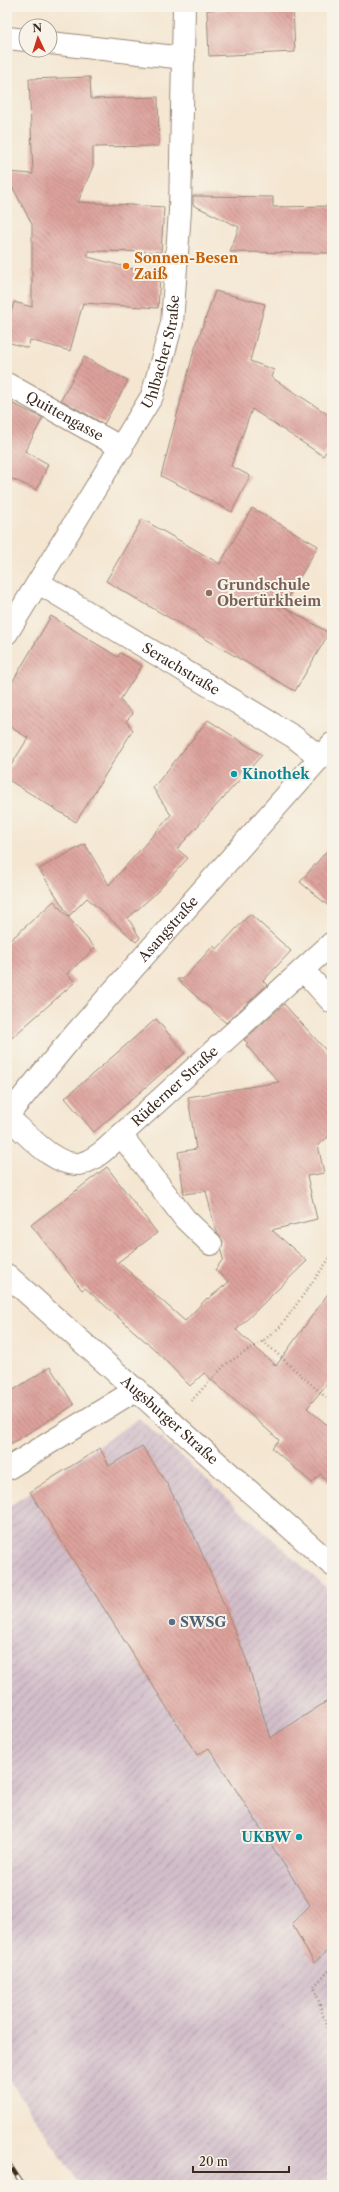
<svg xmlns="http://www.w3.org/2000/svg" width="339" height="2192" viewBox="0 0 339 2192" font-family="'Libre Caslon Text',serif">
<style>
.industrial{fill:url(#industrial-furrows)}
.building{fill:url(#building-back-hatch)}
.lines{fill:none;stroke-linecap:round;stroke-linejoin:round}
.minor-casing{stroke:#988878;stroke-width:24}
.path{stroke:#988878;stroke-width:2.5;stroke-dasharray:1 3;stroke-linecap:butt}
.minor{stroke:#fff;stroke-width:22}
.rail-casing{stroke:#3b2a1e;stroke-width:4.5}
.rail{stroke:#f7f3e8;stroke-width:3;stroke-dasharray:9;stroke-linecap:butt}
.food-dot{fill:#e8710a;stroke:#f7f3e8;stroke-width:1.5}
.education-dot{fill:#8d6e63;stroke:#f7f3e8;stroke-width:1.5}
.culture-dot{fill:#0f9aa8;stroke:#f7f3e8;stroke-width:1.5}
.service-dot{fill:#5c6f8a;stroke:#f7f3e8;stroke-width:1.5}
.labels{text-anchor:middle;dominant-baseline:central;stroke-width:4;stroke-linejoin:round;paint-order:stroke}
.food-label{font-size:14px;font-weight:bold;fill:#c56008;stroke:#f7f3e8;text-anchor:start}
.street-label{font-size:14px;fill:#3b2a1e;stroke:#f7f3e8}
.education-label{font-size:14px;font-weight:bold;fill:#785e54;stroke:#f7f3e8;text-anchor:start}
.culture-label{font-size:14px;font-weight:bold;fill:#0d838f;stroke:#f7f3e8;text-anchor:start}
.service-label{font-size:14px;font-weight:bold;fill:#4e5e75;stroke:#f7f3e8;text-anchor:start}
</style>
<defs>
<pattern id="industrial-furrows" width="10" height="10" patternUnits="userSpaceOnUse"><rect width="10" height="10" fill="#d1bdc9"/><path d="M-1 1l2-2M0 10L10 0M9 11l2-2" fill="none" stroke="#ab9aa3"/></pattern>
<pattern id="building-back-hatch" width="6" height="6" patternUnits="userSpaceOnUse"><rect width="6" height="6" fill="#dda29c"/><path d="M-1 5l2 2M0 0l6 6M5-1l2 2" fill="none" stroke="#b4847f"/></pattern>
</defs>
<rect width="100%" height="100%" fill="#f7f3e8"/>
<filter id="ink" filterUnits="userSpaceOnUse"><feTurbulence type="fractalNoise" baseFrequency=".025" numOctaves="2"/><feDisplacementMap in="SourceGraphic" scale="8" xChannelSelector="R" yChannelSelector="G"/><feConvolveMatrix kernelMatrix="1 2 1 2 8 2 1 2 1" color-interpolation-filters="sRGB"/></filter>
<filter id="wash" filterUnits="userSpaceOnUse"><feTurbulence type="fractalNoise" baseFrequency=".012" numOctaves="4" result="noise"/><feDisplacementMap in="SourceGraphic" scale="16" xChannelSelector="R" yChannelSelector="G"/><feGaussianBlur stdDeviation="0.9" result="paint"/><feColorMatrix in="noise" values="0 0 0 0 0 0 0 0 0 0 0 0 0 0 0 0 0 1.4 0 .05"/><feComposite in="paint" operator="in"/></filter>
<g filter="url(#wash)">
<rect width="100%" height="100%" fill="#f4e6d1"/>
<!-- industrial -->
<path class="industrial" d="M139 1418 332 1593V2185H80L7 2076V1508Z"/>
<g id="blocks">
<!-- building -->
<path class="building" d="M293 7 295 52 209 56 207 10Z
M90 77 91 99 158 97 159 146 93 147V166L78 202 164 207 161 252 88 251V257L160 276 158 308 83 303 70 351 30 340 28 348 7 342V327L14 302 32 307V224L7 177V172L33 174 29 79Z
M193 196 273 197V207L332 206V253L230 252 239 227 193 205Z
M215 291 265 304 250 361 274 370 271 377 332 417V443L323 456 252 409 231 466 250 476 232 512 161 476 193 354Z
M84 357 128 381 104 424 61 400Z
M7 401 43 418 25 451 48 464 37 490 10 478 7 484Z
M252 508 318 546 283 606 329 633 295 691 106 581 142 519 220 564Z
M51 616 118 657 120 653 142 666 120 700 133 714 126 721 133 730 76 822 7 779V772L28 738 7 725V691Z
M208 720 262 755 177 849 188 858 155 894 128 918 140 938 136 942 87 898 69 916 39 869 85 844 109 885 171 815 153 788Z
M332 845V909L300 882Z
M54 901 95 948 67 974 75 982 7 1042V943Z
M250 914 291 951 263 981 267 985 226 1023 177 979H183L213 946 217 949Z
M284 1004 332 1057V1134L318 1145 324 1173 307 1176 317 1219 272 1230 307 1261 236 1330 276 1366 332 1288V1378L307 1408 332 1429V1485L320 1474 312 1483 272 1448 279 1440 204 1373 190 1386 153 1348 85 1288 82 1290 31 1225 107 1167 157 1233 118 1262 185 1321 207 1298 208 1299 229 1282 215 1270 223 1259 221 1251 223 1241 216 1232 206 1191 184 1194 178 1152 196 1149 188 1097 279 1082 246 1045 248 1043 244 1040Z
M156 1019 185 1053 94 1132 65 1098Z
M50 1367 74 1405 7 1446V1394Z
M142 1446 167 1484 192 1531 215 1583 247 1661 270 1738 332 1698V1946L314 1963 292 1924 310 1905 209 1748 197 1755 30 1492 100 1448 109 1466Z"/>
</g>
</g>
<g filter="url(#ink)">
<use href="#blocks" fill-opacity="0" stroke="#988878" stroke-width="1"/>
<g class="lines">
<!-- minor casing -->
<g class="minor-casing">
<g id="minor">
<path d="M7 38 26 40"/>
<path d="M50 43 184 58"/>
<path id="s1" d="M7 384 122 448"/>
<path id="s2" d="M39 583 294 737 321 758"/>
<path id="s3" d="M7 633 152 396 172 323 180 211 184 7"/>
<path d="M303 970 332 1002"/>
<path id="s4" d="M7 1116 75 1034 332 744"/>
<path id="s5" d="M7 1116C25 1132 58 1171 83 1163 98 1158 110 1145 121 1135L332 943"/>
<path d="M121 1135 185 1219 211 1244"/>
<path id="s6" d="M7 1275 332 1565"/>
<path d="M7 1469 137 1389"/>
</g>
</g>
<!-- path -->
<path class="path" d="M263 1341 332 1403
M191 1401 226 1364 263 1341 281 1326 332 1255
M327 2028 314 1986 332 1968"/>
<!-- minor -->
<use href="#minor" class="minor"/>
<!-- rail casing -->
<g class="rail-casing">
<path id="rail" d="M7 2161 23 2185"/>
</g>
<!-- rail -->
<use href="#rail" class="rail"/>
</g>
</g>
<!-- markers -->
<circle class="food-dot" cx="126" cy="266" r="4"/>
<circle class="education-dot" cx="209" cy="593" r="4"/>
<g class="culture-dot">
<circle cx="234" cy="774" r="4"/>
<circle cx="299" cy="1837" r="4"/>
</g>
<circle class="service-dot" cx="172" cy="1622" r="4"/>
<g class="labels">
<!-- food labels -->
<g class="food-label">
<text x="134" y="258">Sonnen-Besen<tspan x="134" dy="16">Zaiß</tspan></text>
</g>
<!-- street labels -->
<g class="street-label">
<text stroke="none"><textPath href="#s3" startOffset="323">Uhlbacher Straße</textPath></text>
<text stroke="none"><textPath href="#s1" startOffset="66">Quittengasse</textPath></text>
<text stroke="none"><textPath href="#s2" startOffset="166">Serachstraße</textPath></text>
<text stroke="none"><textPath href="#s4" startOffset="247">Asangstraße</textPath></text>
<text stroke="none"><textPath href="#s5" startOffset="213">Rüderner Straße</textPath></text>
<text stroke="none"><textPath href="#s6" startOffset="218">Augsburger Straße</textPath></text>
</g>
<!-- education labels -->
<g class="education-label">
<text x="217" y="585">Grundschule<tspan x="217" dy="16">Obertürkheim</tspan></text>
</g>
<!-- culture labels -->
<g class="culture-label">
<text x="242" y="774">Kinothek</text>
<text x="291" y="1837" text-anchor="end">UKBW</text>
</g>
<!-- service labels -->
<g class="service-label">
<text x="180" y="1622">SWSG</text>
</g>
</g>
<!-- margin -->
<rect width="339" height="2192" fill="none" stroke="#f7f3e8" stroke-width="24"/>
<!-- north arrow -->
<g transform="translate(38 38) rotate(356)"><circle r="19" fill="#f7f3e8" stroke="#aca397"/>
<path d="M0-3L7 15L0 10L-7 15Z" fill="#c8321e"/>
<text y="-6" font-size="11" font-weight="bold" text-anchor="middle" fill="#3b2a1e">N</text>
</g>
<!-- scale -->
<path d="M193 2166v6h96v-6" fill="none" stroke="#3b2a1e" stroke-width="2"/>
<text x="199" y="2166" font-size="12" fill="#3b2a1e" stroke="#f7f3e8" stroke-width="3" paint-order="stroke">20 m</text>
</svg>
